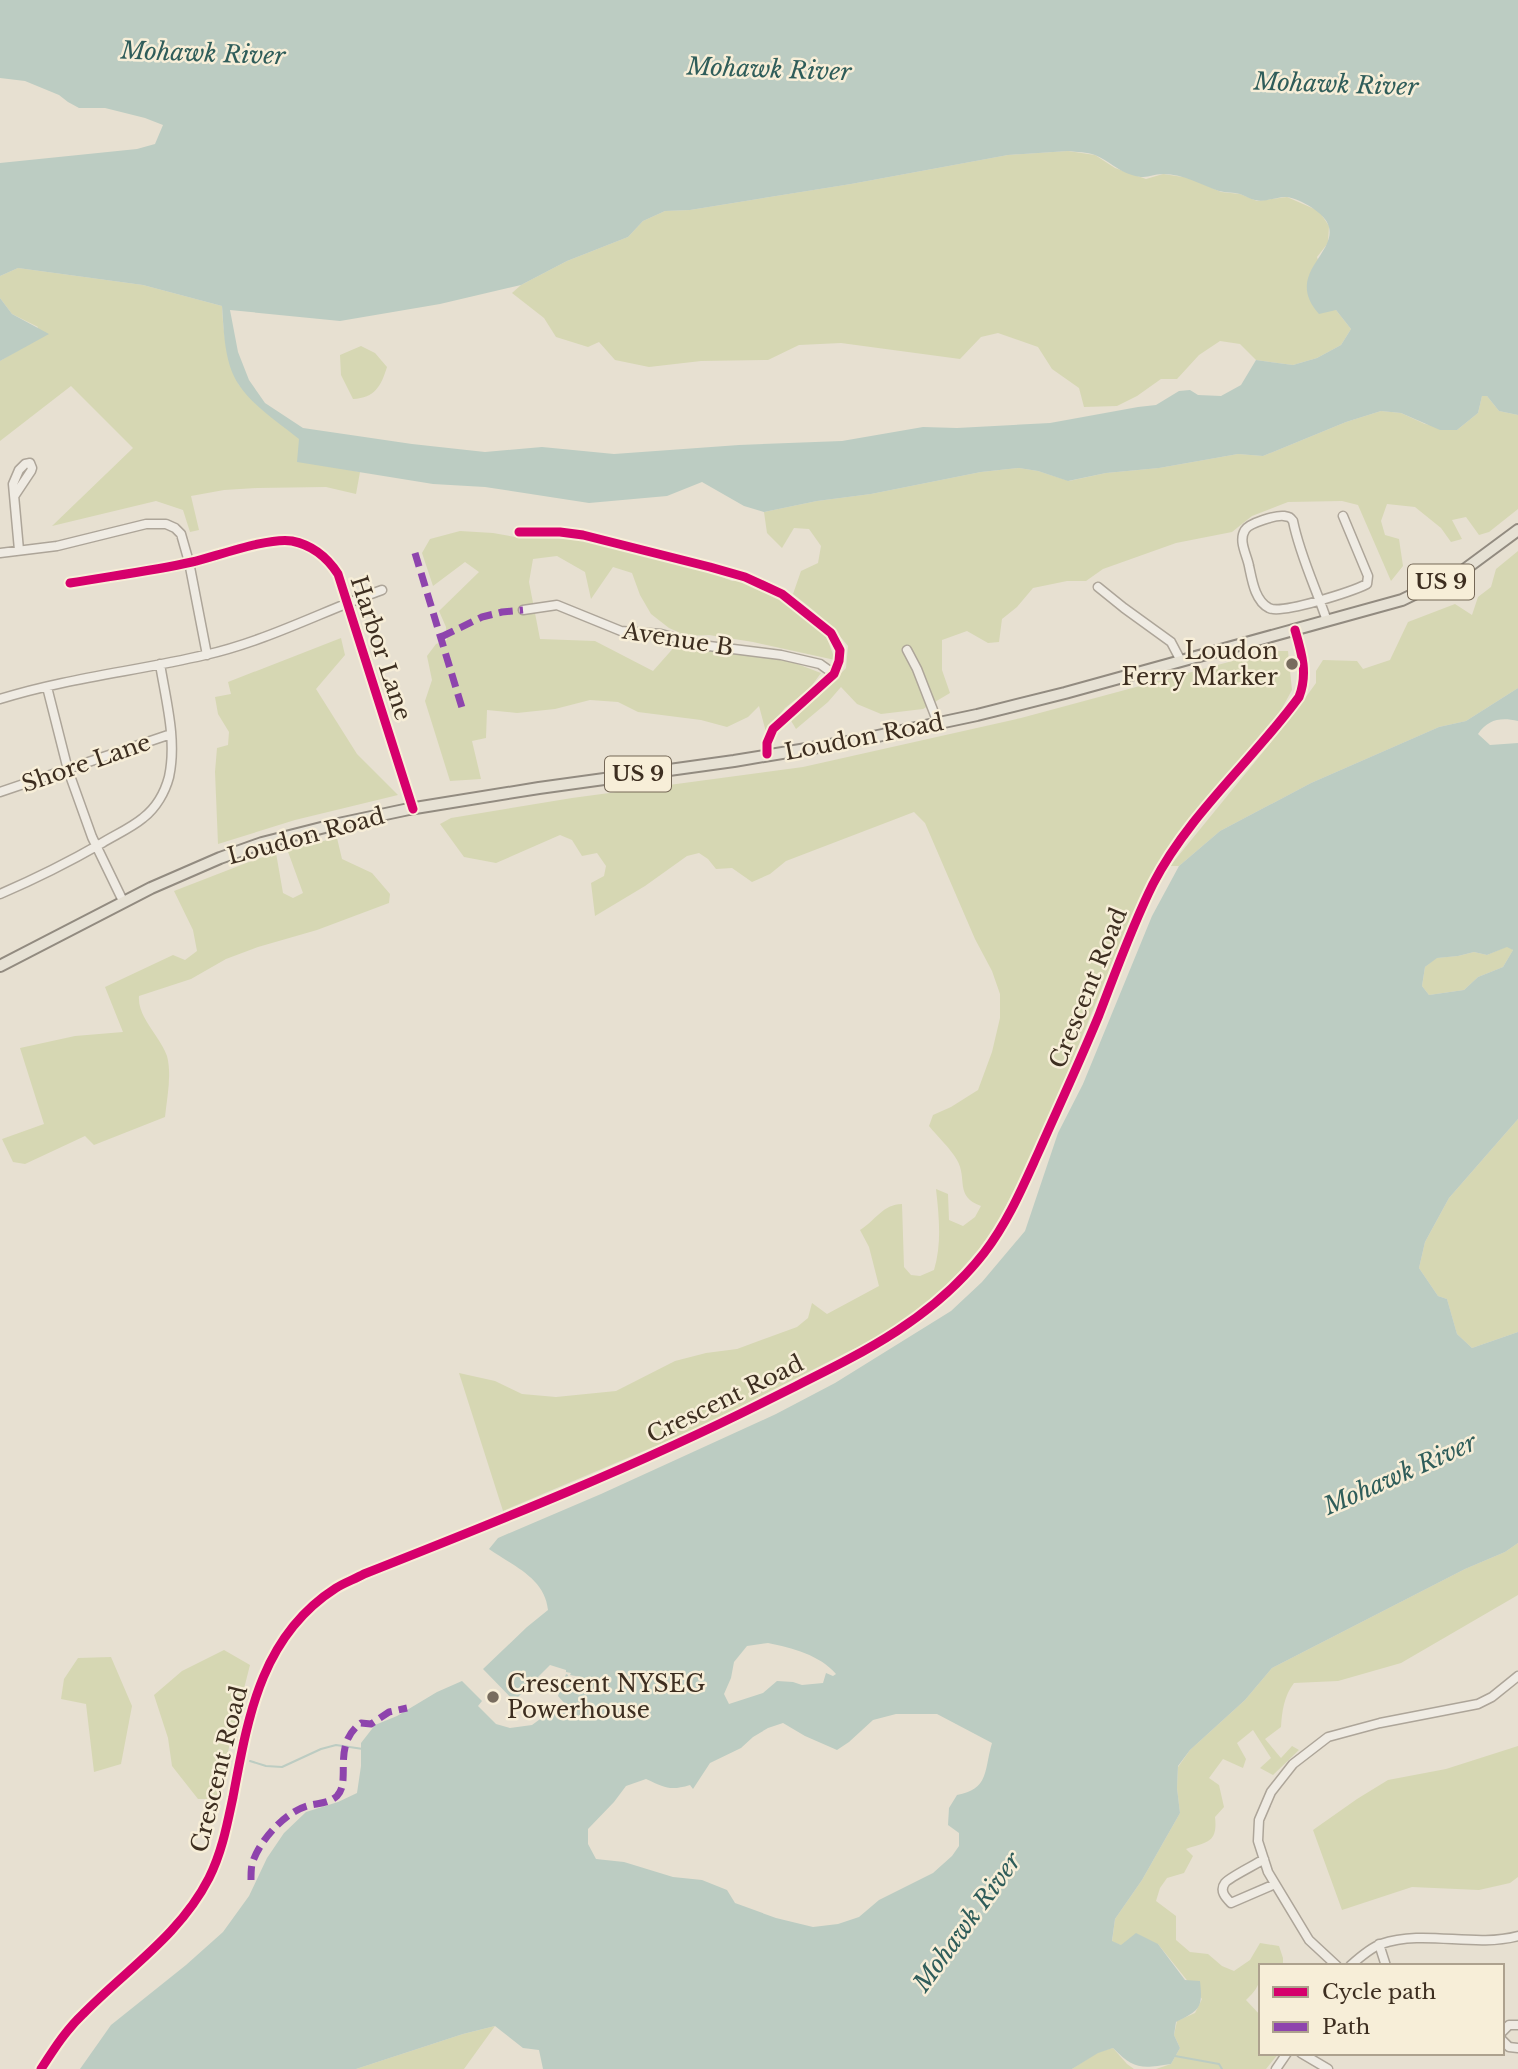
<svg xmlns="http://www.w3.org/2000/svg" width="1518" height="2069" viewBox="0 0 1518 2069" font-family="'Libre Baskerville',serif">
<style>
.green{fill:#d6d7b3}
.water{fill:#bcccc2;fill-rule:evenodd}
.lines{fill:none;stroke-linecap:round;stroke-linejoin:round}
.stream{stroke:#bcccc2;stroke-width:2}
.minor-casing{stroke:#ada599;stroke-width:11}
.major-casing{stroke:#928b80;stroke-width:14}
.minor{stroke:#efebe3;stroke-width:8}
.major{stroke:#e6e1d4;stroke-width:10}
.quiet{stroke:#8e44ad;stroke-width:7;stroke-dasharray:14 7;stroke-linecap:butt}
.cycleway-casing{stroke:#f7eed8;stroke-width:13}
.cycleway{stroke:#d6006c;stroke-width:9}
.poi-dot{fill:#786c5e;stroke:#f7eed8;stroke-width:2.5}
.labels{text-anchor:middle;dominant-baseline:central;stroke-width:5;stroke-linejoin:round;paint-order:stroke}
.shield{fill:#f7eed8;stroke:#756857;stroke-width:2}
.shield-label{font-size:21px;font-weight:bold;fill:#3d2e20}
.street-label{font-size:23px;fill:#3d2e20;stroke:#f7eed8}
.poi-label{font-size:23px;fill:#3d2e20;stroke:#f7eed8;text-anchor:end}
.water-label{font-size:24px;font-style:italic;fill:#2f5d5a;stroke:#f7eed8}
</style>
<rect width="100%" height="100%" fill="#e7e0d1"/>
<!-- green -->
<path class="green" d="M1068 151 1095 155 1115 168 1146 179 1163 174 1190 178 1221 192 1240 194 1257 201 1287 197 1319 211 1329 226 1328 243 1317 257 1336 310 1351 329 1341 345 1317 358 1293 365 1256 360 1240 344 1220 341 1199 355 1177 379H1161L1137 396 1117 406 1084 407 1079 388 1052 369 1038 347 998 333 981 337 960 359 841 343 799 345 768 360 701 361 649 367 615 360 599 342 588 347 556 337 544 318 512 293 521 285 567 261 628 237 643 221 665 211 690 210 851 184 1008 155Z
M18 268 143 285 222 306C223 333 227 360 239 385L339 468 360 472 356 494 326 487 257 488 224 490 191 496 199 530 190 532 183 510 156 501 52 526 133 448 71 386 0 441V361L22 348 38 327 12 314 0 298V276Z
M361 346 375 353 387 367C381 386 375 398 353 399L341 375 340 355Z
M1482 396H1487L1499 411 1518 415V509L1489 532 1479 535 1466 517 1452 520 1462 539 1451 542 1441 528 1415 507 1387 504 1381 521 1385 535 1399 539 1403 566 1391 581 1358 505 1342 501 1288 502 1252 516 1232 532 1176 543 1103 569 1086 581H1067L1033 588 1017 607 1002 619 999 642 988 643 967 631 942 640V670L950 693 923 709 881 714 857 704 841 687 828 702 796 729 790 719 819 696 846 668 848 646C832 625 814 610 793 594L801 571 818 563 821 546 809 529 794 528 782 548 767 533 764 512 817 501 871 494 981 472 1019 468 1038 471 1069 481 1106 473 1159 468 1238 454 1263 456 1346 422 1381 411 1401 413 1425 424 1457 430 1478 413Z
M460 531 493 533 521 538 576 539 712 573 732 581H753L804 616 827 638 835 660 753 642 709 635 687 636 669 628 651 614 640 595 632 573 613 567 591 599 585 572 557 556 533 559 529 582 540 639 595 641 653 671 677 644 792 662 821 673 810 688 785 708 766 732 759 706 748 717 727 727 701 720 638 712 618 702 590 700 555 709 517 713 487 710 486 738 472 741 481 779 450 781 425 701 432 680 427 656 436 644 447 640 446 627 439 611 479 572 465 562 433 586 422 553 430 539Z
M1518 551V688L1466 721 1439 727 1311 783 1220 831 1179 866H1170L1290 719 1316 683V671L1323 660 1357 661 1363 669 1390 660 1408 622 1455 604 1472 615 1478 597 1491 587 1496 569Z
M341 638 345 655 316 689 357 754 398 795 295 820 218 844 215 772 217 748 228 745 229 732 218 714 215 697 231 694 228 682Z
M1275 651H1288L1292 690 1281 710 1215 789 1151 874 1119 946 1049 1118 1024 1171 995 1227 979 1249 953 1279 914 1313 881 1335 698 1428 503 1511 459 1373 495 1381 522 1394 556 1397 616 1391 675 1361 706 1353 737 1349 797 1327 808 1318 812 1303 827 1314 879 1286 869 1247 860 1230C875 1221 883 1204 902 1204L904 1267 911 1275 920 1276 934 1270C942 1243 939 1217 936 1189L948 1194 949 1220 963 1226 975 1217 981 1206C954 1196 968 1179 957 1160 950 1148 938 1137 929 1126L933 1115 951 1107 978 1090 992 1052 1000 1018V994L992 971 975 939 925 823 914 812 786 861 770 874 752 882 732 868 716 869 708 859 699 853 687 856 645 886 595 916 591 883 604 876 606 866 597 853 582 856 572 840 560 835 496 863 464 857 440 824 451 818 572 798 803 767 1021 718 1251 656Z
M337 838 342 859 372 873 390 894 389 903 317 930 258 947 226 959 191 979 139 996C137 1017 160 1036 167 1056 172 1075 167 1097 165 1117L94 1145 85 1136 25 1164 13 1162 2 1139 44 1124 20 1048 75 1036 123 1032 105 987 173 955 185 960 197 951 193 930 174 891 254 860 276 853 283 893 293 898 303 893 287 849Z
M1508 946 1513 950 1503 967 1478 977 1464 990 1429 995 1422 986 1425 967 1436 958 1458 956 1474 952 1487 955Z
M1518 1119V1332L1472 1348 1457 1334 1447 1299 1438 1296 1419 1268 1425 1242 1449 1198Z
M1518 1543V1595L1401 1663 1338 1681 1294 1683C1284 1696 1282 1711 1281 1727L1265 1739 1281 1758 1292 1746 1299 1750 1273 1775 1260 1768 1271 1758 1253 1730 1237 1743 1246 1759 1243 1768 1223 1759 1209 1778 1219 1785 1224 1807 1215 1817C1218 1843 1207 1842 1186 1849L1193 1856 1184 1873 1167 1878 1160 1888 1156 1901 1176 1916V1940L1190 1952 1208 1954 1222 1966 1234 1971 1250 1960 1260 1943 1279 1946 1283 1958V1966H1261C1261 1982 1258 1989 1246 2000L1261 2016V2053H1279L1266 2069H1156L1171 2064 1180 2048 1174 2035 1177 2021 1195 2013 1202 1999 1158 1944 1121 1945 1112 1942 1115 1919 1142 1880 1180 1813 1177 1788 1178 1767 1190 1750 1245 1700 1272 1668 1465 1569 1505 1552Z
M224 1650 250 1665 216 1799H198L172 1766 168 1738 154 1695 182 1671Z
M111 1657 132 1706 121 1764 94 1772 86 1704 61 1699 64 1679 78 1658Z
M1518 1746V1877L1510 1883 1479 1890 1412 1887 1342 1910 1313 1830 1357 1799 1388 1780 1446 1769Z
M495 2026 464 2069H356L463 2034Z
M1113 2048 1127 2064 1134 2069H1072L1098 2052Z"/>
<!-- water -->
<path class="water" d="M0 0H1518V415L1499 411 1487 396H1482L1478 413 1457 430H1440L1401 413 1381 411 1346 422 1263 456 1238 454 1159 468 1106 473 1068 481 1038 471 1019 468 981 472 871 494 817 501 764 512 744 506 702 482 667 496 589 503 485 487 433 484 297 462 299 439C279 423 254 407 239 385 224 363 224 331 222 306L143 285 18 268 0 276V163L137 149 155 144 163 125 145 118 105 108H79L68 102 59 95 25 81 0 78ZM1068 151C1077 152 1087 152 1095 155 1108 160 1118 171 1132 175 1148 180 1150 174 1163 174 1184 174 1201 185 1219 191 1226 193 1234 192 1240 194 1246 196 1250 199 1255 200 1266 203 1277 196 1287 197 1300 199 1326 213 1329 227 1336 255 1284 274 1319 314L1336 310 1351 329 1341 345 1317 358 1293 365 1256 360 1241 385 1221 396 1198 395 1190 390 1179 391 1156 405 1138 407 1050 423 957 428 923 427 842 441 739 445 614 454 542 447 485 452 412 444 303 428 265 403 249 380 238 352 230 310 340 321 440 304 521 285 567 261 628 237 643 221 665 211 690 210 851 184 1008 155Z
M0 298 12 314 49 334 0 361Z
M1518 688V721C1501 717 1488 719 1478 734L1490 745 1518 743V1119L1449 1198 1425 1242 1419 1268 1438 1296 1447 1299 1457 1334 1472 1348 1518 1332V1543L1505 1552 1465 1569 1272 1668 1245 1700 1190 1750 1178 1766 1177 1788 1180 1813 1142 1880 1115 1919 1112 1941 1121 1945 1136 1933 1158 1944 1185 1980 1200 1981C1203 2008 1200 2010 1176 2022L1174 2035 1180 2048 1171 2064C1140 2069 1134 2069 1113 2048L1098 2053 1072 2069H543L539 2050 523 2048 495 2026 463 2034 356 2069H80L111 2025 186 1965 223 1932 249 1896 267 1858 284 1833 306 1812 338 1802 357 1793 361 1766V1743L375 1725 397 1716 437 1692 462 1681 482 1701 478 1706 496 1724 510 1728 532 1725 547 1714 552 1704 561 1706 565 1704 558 1696 566 1674 568 1675 566 1684 578 1686 581 1677 570 1675 571 1673 566 1672V1670L550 1665 514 1701 483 1669 527 1627 548 1610C545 1578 513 1566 489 1549L498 1538 601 1494 776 1414 835 1383 951 1311 982 1282 1025 1231 1058 1133 1083 1084 1152 916 1179 866 1220 831 1311 783 1439 727 1466 721ZM1507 947 1513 950 1503 967 1478 977 1464 990 1429 995 1422 986 1425 967 1437 958 1458 956 1474 952 1487 955ZM768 1643C792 1648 820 1655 836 1674L833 1676 826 1673 823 1683 802 1685 793 1682 777 1681 763 1693 729 1704 724 1694 731 1678 734 1662 747 1646ZM896 1714H937L992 1743C984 1769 990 1789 957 1795L949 1808 948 1825 959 1833V1846L952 1856 933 1873 879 1900 859 1917 838 1924 813 1927 776 1918 735 1903 727 1890 702 1880 673 1877 624 1862 596 1859 588 1844V1829L614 1802 626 1786 646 1779C666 1788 670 1791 690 1785L693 1789 710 1763 741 1748 753 1737 768 1728 783 1723 805 1736 837 1750 849 1742 873 1720Z"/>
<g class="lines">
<!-- stream -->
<path class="stream" d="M250 1761 266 1766 282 1767 321 1749 336 1745 363 1749
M1175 2056 1219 2064 1222 2069"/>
<!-- minor casing -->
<g class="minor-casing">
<path id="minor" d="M15 495 31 471 32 468 30 463 25 464 19 470 13 484 19 550
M519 532H560L583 535 710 567 745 577 782 594 831 633 840 650 839 661 834 674 773 729 767 743V754
M0 553 57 546 146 524H166L175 528 181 534 189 562 207 655
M70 583C111 576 152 571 192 562 217 556 269 537 292 541 312 545 327 557 338 574L413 809
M1098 587 1124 608 1171 642 1181 661
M523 610 557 605 621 631 661 634 701 645 781 655 820 664 834 674
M1327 621C1316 588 1300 556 1293 521 1290 517 1290 517 1284 516 1276 515 1249 523 1245 530 1238 541 1247 555 1249 566 1252 580 1255 601 1269 608 1281 615 1353 591 1367 584L1368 576 1343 516
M907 650 917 669 938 723
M47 687 68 770 92 837 123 901
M0 699C67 678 137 671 205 655 267 641 323 611 382 590
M0 792 171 734
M0 894C35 879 69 862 102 843 115 835 131 828 143 818 156 808 165 792 169 777 177 740 166 701 160 664
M1264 1859C1257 1864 1228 1878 1225 1883 1219 1891 1226 1898 1231 1903L1275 1884
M1379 1944 1386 1966
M1337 1966 1309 1940 1268 1872 1258 1841 1259 1820 1271 1792 1293 1764 1328 1737 1380 1723 1478 1704 1492 1697 1518 1676
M1350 1966C1359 1958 1370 1948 1381 1944 1425 1929 1473 1948 1518 1936
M1502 2032 1509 2025H1518
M1502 2040 1509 2047 1518 2048
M1301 2053 1328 2069
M41 2069C54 2049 66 2030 83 2014 127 1969 180 1935 209 1878 222 1852 227 1825 233 1797 248 1717 261 1636 336 1588 344 1583 355 1579 364 1574 501 1520 637 1466 768 1400 849 1359 927 1326 984 1253 1008 1222 1023 1186 1039 1151 1059 1106 1080 1061 1099 1015 1116 971 1132 926 1153 884 1189 814 1253 760 1299 697 1308 674 1302 654 1295 630
M1276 2069 1287 2053"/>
</g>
<!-- major casing -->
<g class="major-casing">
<path id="major" d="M0 966 151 888 220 858 262 843 329 826 409 809 539 788 734 761 854 741 977 715 1065 693 1402 600 1464 570 1518 530"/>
</g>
<!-- minor -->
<use href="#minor" class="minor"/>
<!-- major -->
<use href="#major" class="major"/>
<!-- quiet -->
<path class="quiet" d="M415 553 463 711
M441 637 482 617 502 612 523 610
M251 1880C251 1875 251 1869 252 1864 259 1841 284 1813 307 1806 317 1803 328 1804 337 1796 352 1781 331 1745 361 1723L371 1724 389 1712 407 1708"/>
<!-- cycleway casing -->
<g class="cycleway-casing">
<path id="cycleway" d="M519 532H560L583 535 710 567 745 577 782 594 831 633 840 650 839 661 834 674 773 729 767 743V754
M70 583C111 576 152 571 192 562 217 556 269 537 292 541 312 545 327 557 338 574L413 809
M41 2069C54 2049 66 2030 83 2014 127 1969 180 1935 209 1878 222 1852 227 1825 233 1797 248 1717 261 1636 336 1588 344 1583 355 1579 364 1574 501 1520 637 1466 768 1400 849 1359 927 1326 984 1253 1008 1222 1023 1186 1039 1151 1059 1106 1080 1061 1099 1015 1116 971 1132 926 1153 884 1189 814 1253 760 1299 697 1308 674 1302 654 1295 630"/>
</g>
<!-- cycleway -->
<use href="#cycleway" class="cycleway"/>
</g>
<!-- markers -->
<g class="poi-dot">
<circle cx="1292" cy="664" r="7"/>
<circle cx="493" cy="1697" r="7"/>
</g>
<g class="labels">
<!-- shield labels -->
<g class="shield">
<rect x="1408" y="564.5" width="66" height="35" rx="5"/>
<rect x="605" y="756.5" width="66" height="35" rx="5"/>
</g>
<g class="shield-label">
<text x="1441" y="582">US 9</text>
<text x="638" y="774">US 9</text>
</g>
<!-- street labels -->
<g class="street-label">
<text transform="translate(678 639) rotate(9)">Avenue B</text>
<text transform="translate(381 648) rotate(72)">Harbor Lane</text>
<text transform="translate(864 737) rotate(-11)">Loudon Road</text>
<text transform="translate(86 763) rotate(-19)">Shore Lane</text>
<text transform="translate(306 836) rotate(-15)">Loudon Road</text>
<text transform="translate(1088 988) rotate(-68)">Crescent Road</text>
<text transform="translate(725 1399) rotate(-26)">Crescent Road</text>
<text transform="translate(219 1769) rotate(-76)">Crescent Road</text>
</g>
<!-- poi labels -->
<g class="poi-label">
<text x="1278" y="651">Loudon<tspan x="1278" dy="26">Ferry Marker</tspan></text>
<text x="507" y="1684" text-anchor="start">Crescent NYSEG<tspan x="507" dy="26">Powerhouse</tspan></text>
</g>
<!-- water labels -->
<g class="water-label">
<text transform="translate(203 53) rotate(2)">Mohawk River</text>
<text transform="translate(769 69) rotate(2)">Mohawk River</text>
<text transform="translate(1336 84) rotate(2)">Mohawk River</text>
<text transform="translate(1400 1474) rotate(-24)">Mohawk River</text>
<text transform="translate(967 1922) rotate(-54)">Mohawk River</text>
</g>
</g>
<!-- legend -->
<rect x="1259" y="1964" width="245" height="91" fill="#f7eed8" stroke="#ada18e" stroke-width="2"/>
<rect x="1273" y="1987" width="35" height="10" fill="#d6006c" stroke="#ada18e" stroke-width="2"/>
<text x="1322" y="1999" font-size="21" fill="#3d2e20">Cycle path</text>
<rect x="1273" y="2022" width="35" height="10" fill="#8e44ad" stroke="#ada18e" stroke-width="2"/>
<text x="1322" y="2034" font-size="21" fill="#3d2e20">Path</text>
</svg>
